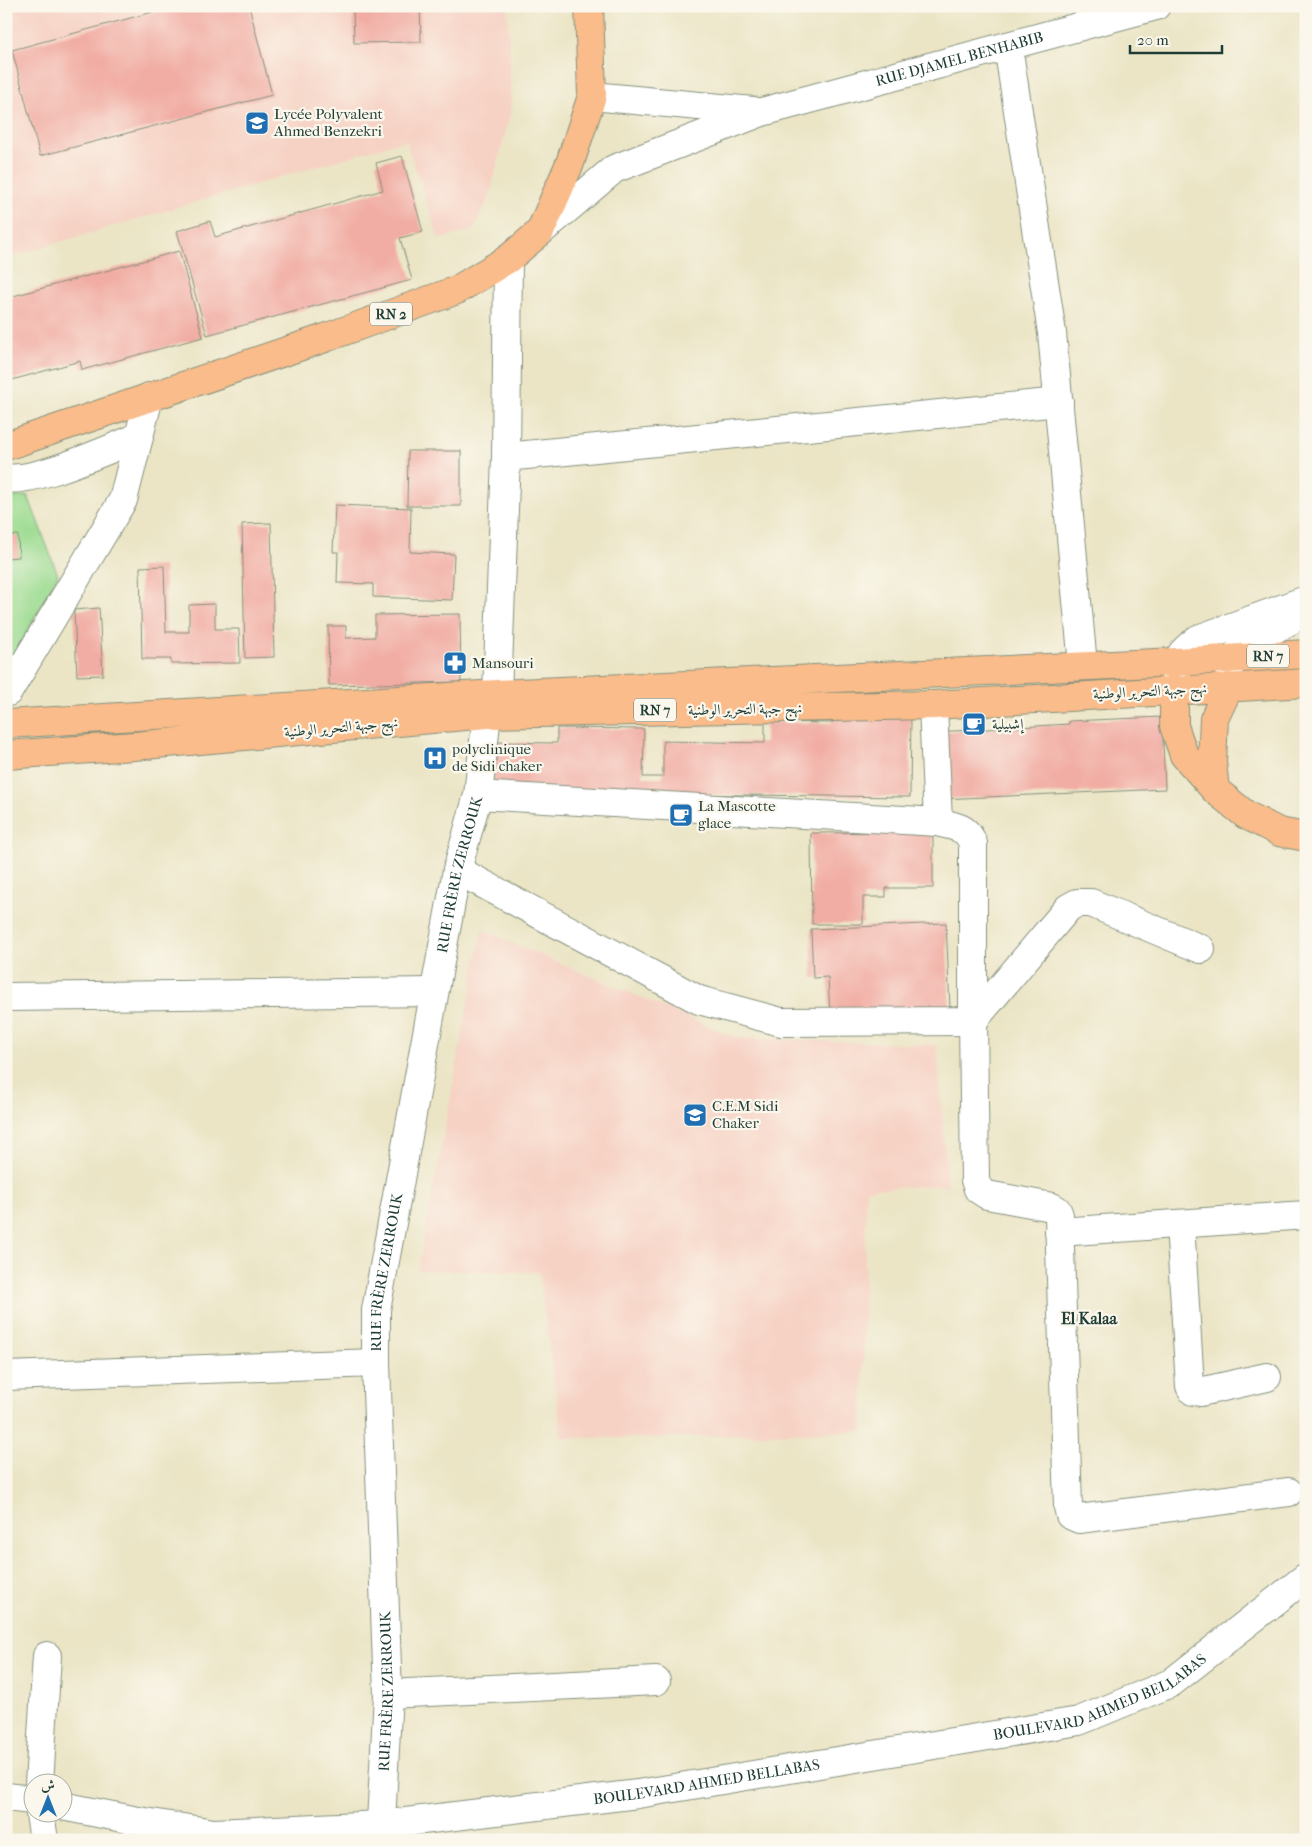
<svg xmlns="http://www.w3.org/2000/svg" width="1312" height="1846" viewBox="0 0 1312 1846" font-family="'IM FELL French Canon',Amiri,serif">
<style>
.built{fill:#f6d2c4}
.green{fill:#9bdb91;stroke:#5d8c62}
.building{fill:#f1aca3}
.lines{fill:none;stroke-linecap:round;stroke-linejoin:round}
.minor-casing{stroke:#85917d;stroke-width:30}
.major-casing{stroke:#85917d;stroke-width:30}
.minor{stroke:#fff;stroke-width:28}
.major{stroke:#f9bc8a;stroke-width:28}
.labels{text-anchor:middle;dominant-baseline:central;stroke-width:4.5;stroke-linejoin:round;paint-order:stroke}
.shield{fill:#fbf7ec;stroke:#61756b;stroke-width:1}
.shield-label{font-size:14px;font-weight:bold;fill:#1f3d34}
.street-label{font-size:15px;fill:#1f3d34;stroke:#fbf7ec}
.poi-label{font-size:15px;fill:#1f3d34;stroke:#fbf7ec;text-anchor:start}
.neighbourhood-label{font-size:16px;font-weight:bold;fill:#1f3d34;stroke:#fbf7ec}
</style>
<rect width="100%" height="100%" fill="#fbf7ec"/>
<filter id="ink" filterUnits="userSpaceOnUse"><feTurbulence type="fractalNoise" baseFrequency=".02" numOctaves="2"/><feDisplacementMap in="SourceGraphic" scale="10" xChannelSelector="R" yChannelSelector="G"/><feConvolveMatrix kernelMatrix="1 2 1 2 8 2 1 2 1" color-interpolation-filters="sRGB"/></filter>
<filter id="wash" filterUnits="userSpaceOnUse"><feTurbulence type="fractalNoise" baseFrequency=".0096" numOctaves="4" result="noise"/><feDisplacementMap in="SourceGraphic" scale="20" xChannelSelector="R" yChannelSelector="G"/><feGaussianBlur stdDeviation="1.12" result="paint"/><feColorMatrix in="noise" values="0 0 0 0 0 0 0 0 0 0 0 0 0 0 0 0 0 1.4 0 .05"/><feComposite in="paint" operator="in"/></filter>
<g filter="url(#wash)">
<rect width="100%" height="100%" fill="#ebe5c6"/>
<!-- built -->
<path class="built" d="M6 6H507L512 106 489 198 472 231 439 239 406 140 6 258Z
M482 930 736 1038 937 1045 947 1185 866 1189 862 1431 651 1438H562L539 1272 418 1270Z"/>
<!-- green -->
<path class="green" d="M28 496 58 575 6 671V497Z"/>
<g id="blocks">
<!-- building -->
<path class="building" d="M175 6H249L272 95 40 156 12 50Z
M353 6H420L421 42 354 43Z
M402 156 423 232 400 238 412 280 207 335 177 231 210 221 215 237 383 190 376 163Z
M179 251 203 337 82 370 80 361 12 380 6 361V298Z
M408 451H461V506H407Z
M335 505 411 508 410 552 454 554 452 600 373 597V584L337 583 338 552H333Z
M271 523 274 657 245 658 242 524Z
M18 535 19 557 6 558V536Z
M164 566 166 632H189V605L215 604V629H239L240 663 171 664V659H142L140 567Z
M99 608 103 675 77 676 74 610Z
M460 614 461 682 329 685 328 626H346V638L375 637V615Z
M833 714 911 715 910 797 493 792 494 742 557 743V728L644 729 643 777H663V741L765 743V722L832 723Z
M1162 717 1165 789 941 799 938 732 1069 724V721Z
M933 832V888H886V897H863V924H812L811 833Z
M946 923 950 1008 830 1015 828 977 813 978 811 929Z"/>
</g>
</g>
<g filter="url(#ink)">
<use href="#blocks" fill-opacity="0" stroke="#85917d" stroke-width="1"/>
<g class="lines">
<!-- minor casing -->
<g class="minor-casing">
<g id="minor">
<path d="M1008 46 1052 333 1083 665"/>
<path d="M592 96 753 111"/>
<path id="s1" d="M540 232 614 169 762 112 1156 6"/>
<path d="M506 457 1059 402"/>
<path d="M6 478C36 483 108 449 139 437"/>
<path d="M1229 670 1230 659 1264 635 1298 616"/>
<path d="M1175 681C1176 657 1179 654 1198 639L1306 600"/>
<path d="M8 692 123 500 149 397"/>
<path d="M933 705 938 822"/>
<path d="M478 795 938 822C955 827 967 826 973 844V1021L975 1180 978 1189 987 1195 1052 1207 1057 1210 1059 1215 1068 1507 1070 1515 1079 1519 1289 1492"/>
<path d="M457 870 699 1000 781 1022 973 1021 1068 908 1077 903H1091L1201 949"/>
<path d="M6 997 434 992"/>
<path d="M1180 1224 1190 1386 1193 1391 1200 1392 1267 1377"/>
<path d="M1059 1232 1306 1215"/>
<path d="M6 1376 376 1363"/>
<path d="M388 1694 656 1681"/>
<path d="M39 1784 47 1656"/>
<path d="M6 1797 32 1800"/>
<path id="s2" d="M62 1806 133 1820 214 1833 381 1825 638 1794 1079 1721 1171 1683 1306 1577"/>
<path d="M40 1814 44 1840"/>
<path id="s3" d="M380 1840 388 1694 376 1363V1310L457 870 478 795 487 714 497 694 506 457 508 259"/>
</g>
</g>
<!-- major casing -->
<g class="major-casing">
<path id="major" d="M6 446 325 338 457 290 508 259 540 232 570 163 592 96 589 6
M1174 689V726L1184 755 1215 790 1246 815 1279 832 1306 837
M6 724 497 694 1176 662 1306 654
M6 755 134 746 487 714 933 705 1306 683
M1215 790 1212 762 1214 719 1229 687"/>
</g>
<!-- minor -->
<use href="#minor" class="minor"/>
<!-- major -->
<use href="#major" class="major"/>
</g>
</g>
<!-- icons -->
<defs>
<g id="school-square" transform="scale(1.25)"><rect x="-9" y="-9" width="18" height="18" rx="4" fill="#1f6fb2" stroke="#fbf7ec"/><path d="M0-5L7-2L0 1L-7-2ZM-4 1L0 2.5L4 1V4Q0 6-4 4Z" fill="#fff"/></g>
<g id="pharmacy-square" transform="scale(1.25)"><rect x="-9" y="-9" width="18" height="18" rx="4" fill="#1f6fb2" stroke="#fbf7ec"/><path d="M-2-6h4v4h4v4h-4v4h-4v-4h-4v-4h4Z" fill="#fff"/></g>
<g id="cafe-square" transform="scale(1.25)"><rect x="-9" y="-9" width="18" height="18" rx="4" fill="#1f6fb2" stroke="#fbf7ec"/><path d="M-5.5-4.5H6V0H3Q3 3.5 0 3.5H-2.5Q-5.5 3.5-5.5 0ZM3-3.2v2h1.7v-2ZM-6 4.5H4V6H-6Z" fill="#fff"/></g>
<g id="hospital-square" transform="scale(1.25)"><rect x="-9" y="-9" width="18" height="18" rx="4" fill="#1f6fb2" stroke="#fbf7ec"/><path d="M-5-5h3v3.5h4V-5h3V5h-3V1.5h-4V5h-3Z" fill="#fff"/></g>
</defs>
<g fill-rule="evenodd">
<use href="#school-square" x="257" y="123"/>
<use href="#pharmacy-square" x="455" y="663"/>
<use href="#cafe-square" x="974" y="724"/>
<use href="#hospital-square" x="435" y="758"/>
<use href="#cafe-square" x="681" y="815"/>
<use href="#school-square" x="695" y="1115"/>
</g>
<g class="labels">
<!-- shield labels -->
<g class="shield">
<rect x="370" y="302.5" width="42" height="23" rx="4"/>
<rect x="1247" y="644.5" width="42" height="23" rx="4"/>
<rect x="634" y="698.5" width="42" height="23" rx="4"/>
</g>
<g class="shield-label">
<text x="391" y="314">RN 2</text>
<text x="1268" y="656">RN 7</text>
<text x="655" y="710">RN 7</text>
</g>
<!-- street labels -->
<g class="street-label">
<text stroke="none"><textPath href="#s1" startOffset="460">RUE DJAMEL BENHABIB</textPath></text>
<text transform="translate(1150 691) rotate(-3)">نهج جبهة التحرير الوطنية</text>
<text transform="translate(745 709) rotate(-1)">نهج جبهة التحرير الوطنية</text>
<text transform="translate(341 727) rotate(-5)">نهج جبهة التحرير الوطنية</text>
<text stroke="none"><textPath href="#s3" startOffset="974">RUE FRÈRE ZERROUK</textPath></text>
<text stroke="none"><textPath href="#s3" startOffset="569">RUE FRÈRE ZERROUK</textPath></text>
<text stroke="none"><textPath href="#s3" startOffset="149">RUE FRÈRE ZERROUK</textPath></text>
<text stroke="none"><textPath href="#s2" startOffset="1055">BOULEVARD AHMED BELLABAS</textPath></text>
<text stroke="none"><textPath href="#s2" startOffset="650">BOULEVARD AHMED BELLABAS</textPath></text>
</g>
<!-- poi labels -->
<g class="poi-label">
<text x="274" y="114">Lycée Polyvalent<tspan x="274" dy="17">Ahmed Benzekri</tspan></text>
<text x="472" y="663">Mansouri</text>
<text x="992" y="724">إشبيلية</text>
<text x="452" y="749">polyclinique<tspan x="452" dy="17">de Sidi chaker</tspan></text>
<text x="698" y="806">La Mascotte<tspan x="698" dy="17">glace</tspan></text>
<text x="712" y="1106">C.E.M Sidi<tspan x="712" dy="17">Chaker</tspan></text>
</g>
<!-- neighbourhood labels -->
<g class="neighbourhood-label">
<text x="1089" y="1318">El Kalaa</text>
</g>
</g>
<!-- margin -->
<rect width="1312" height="1846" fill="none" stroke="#fbf7ec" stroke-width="25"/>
<!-- north arrow -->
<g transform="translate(48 1798)"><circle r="24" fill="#fbf7ec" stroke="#a3ada2"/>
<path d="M0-4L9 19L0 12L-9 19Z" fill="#1f6fb2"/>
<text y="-8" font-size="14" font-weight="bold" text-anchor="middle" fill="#1f3d34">ش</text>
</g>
<!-- scale -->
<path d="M1130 45v8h92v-8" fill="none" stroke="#1f3d34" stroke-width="2.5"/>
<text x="1137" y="45" font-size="15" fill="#1f3d34" stroke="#fbf7ec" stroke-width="4" paint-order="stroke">20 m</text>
</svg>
